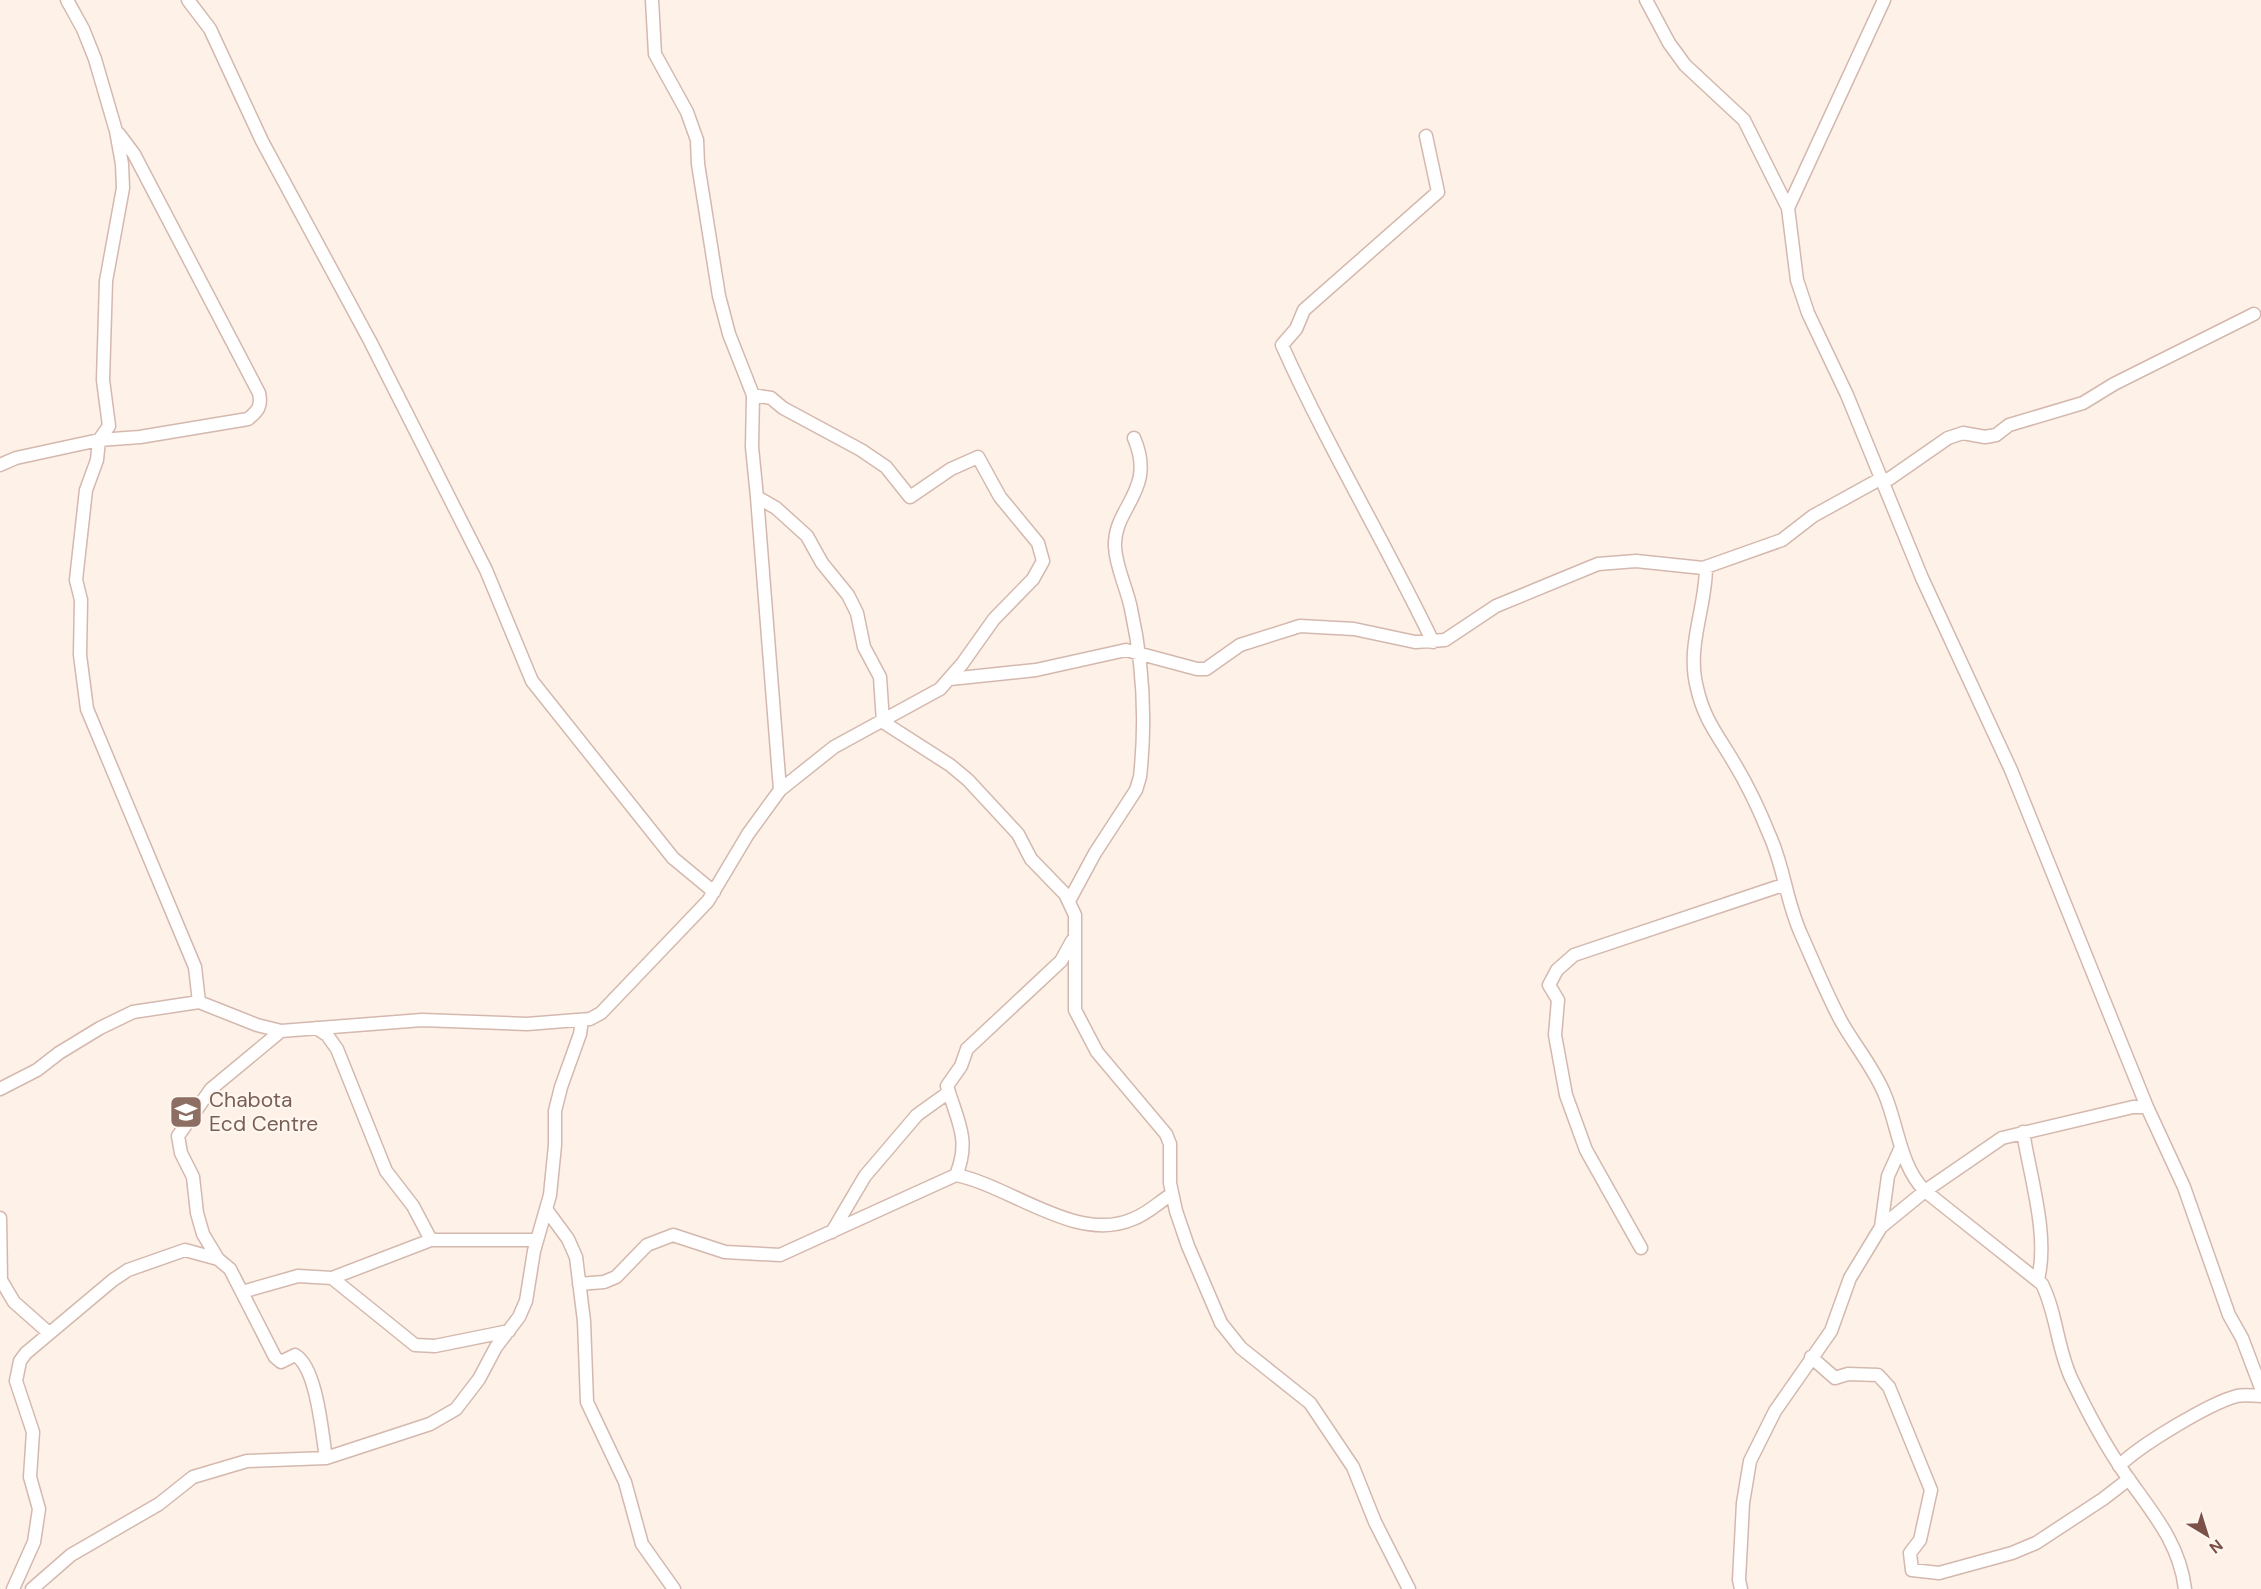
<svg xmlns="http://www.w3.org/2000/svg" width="2261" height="1589" viewBox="0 0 2261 1589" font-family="'DM Sans',sans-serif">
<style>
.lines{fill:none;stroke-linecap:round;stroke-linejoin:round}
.street-casing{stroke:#d4b8ae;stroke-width:15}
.street{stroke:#fff;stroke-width:12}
.labels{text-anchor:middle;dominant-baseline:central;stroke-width:4.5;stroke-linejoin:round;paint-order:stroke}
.education-label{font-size:21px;fill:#785e54;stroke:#fff6ef;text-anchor:start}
</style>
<rect width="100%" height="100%" fill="#fef1e7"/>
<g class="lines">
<!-- street casing -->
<g class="street-casing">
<path id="street" d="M67 0 83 29 95 59 116 131 122 164 123 188 106 281 103 380 109 426 99 440 97 460 86 490 76 580 81 600 80 655 87 709 195 967 199 1002
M188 0 210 29 262 141 370 341 486 570 532 681 673 858 714 892
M652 0 655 54 687 112 697 140 698 164 719 296 729 334 753 395 752 447 757 497 776 508 807 536 822 563 848 595 857 613 864 647 880 677 883 722 950 765 968 780 1018 834 1031 859 1065 894 1075 915V1010L1097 1052 1166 1134 1170 1144V1183L1176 1211 1188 1246 1221 1323 1241 1348 1310 1403 1353 1467 1375 1522 1409 1589
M1646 0 1669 43 1685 65 1744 120 1788 208 1797 280 1808 313 1847 395 1922 578 2011 770 2147 1107 2184 1187 2229 1315 2242 1338 2261 1388
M1426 136 1438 192 1304 310 1296 329 1282 345C1327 446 1385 542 1433 642
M1788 208 1884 0
M0 465 16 458 99 440 140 437 248 419C258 411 262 406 259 393L134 154 119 134
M757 497 780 790
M1706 567C1706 608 1686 646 1697 688 1704 719 1717 734 1733 761 1747 784 1759 809 1769 834 1784 866 1786 901 1801 934 1814 963 1826 993 1841 1021 1855 1046 1874 1068 1885 1095 1898 1126 1900 1166 1925 1191L2042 1284C2057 1314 2057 1349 2072 1380 2086 1409 2101 1438 2119 1465 2146 1506 2179 1538 2185 1589
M950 679 1036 670 1126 650 1197 669H1206L1240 645 1300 626 1354 629 1415 642 1445 640 1496 606 1598 564 1636 561 1703 568 1782 540 1813 516 1880 479H1889L1948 438 1963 433 1985 437 1996 435 2009 425 2083 403 2114 384 2254 314
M1069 901 1095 853 1136 790 1140 777C1146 722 1143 663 1131 609 1127 588 1116 568 1115 547 1113 507 1157 491 1134 438
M316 1028 327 1035 337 1049 386 1171 413 1206 431 1240
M0 1089 37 1070 59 1053 100 1028 133 1012 199 1002 257 1025 281 1031 422 1020 527 1024 590 1019 601 1013 708 901 748 834 780 790 834 747 940 689 962 664 994 619 1033 579 1043 561 1038 543 1000 497 978 457 951 469 910 497 886 467 861 450 783 408 771 398 753 395
M2023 1132C2030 1176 2049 1236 2038 1279
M956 1175C971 1140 957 1120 947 1086L961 1066 967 1049 1061 961 1072 941
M546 1209 568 1239 576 1257 584 1321 587 1402 625 1482 642 1544 674 1589
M0 1218 1 1280 14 1302 49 1333
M1881 1227 1925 1191 2002 1138 2133 1107H2147
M832 1232 865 1176 917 1115 949 1092
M1641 1248 1586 1150 1566 1095 1555 1035 1558 1000 1549 985 1557 970 1574 955 1783 885
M218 1259 203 1234 197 1213 193 1177 181 1153 178 1136 211 1089 281 1031
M332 1278 415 1345 435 1346 509 1331
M579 1284 604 1282 616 1277 647 1245 673 1235 725 1252 780 1255 956 1175C1011 1186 1077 1244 1133 1219 1147 1214 1159 1202 1172 1194
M242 1292 298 1276 332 1278 431 1240H537
M1811 1357 1835 1378 1848 1374 1878 1375 1889 1387 1931 1490 1920 1540 1910 1553 1912 1570 1939 1573 2012 1553 2036 1543 2103 1499 2129 1479
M2119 1466C2140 1445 2210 1403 2237 1396 2244 1394 2254 1396 2261 1396
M13 1589 34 1542 39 1509 30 1477 33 1432 16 1381 20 1361 26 1353 113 1280 128 1270 185 1250 218 1259 230 1269 275 1357 281 1362 295 1355C317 1367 322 1434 326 1458
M32 1589 71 1555 159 1504 193 1477 247 1461 326 1458 430 1424 456 1409 479 1379 496 1347 519 1317 526 1301 534 1251 550 1195 555 1145V1111L561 1087 580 1034 582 1020
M1741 1589 1739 1580 1743 1503 1750 1461 1775 1411 1831 1331 1850 1278 1881 1227 1888 1176 1901 1147"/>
</g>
<!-- street -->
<use href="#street" class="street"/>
</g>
<!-- icons -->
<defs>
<g id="school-square" transform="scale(1.725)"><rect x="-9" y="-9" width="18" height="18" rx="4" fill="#8d6e63" stroke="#fff6ef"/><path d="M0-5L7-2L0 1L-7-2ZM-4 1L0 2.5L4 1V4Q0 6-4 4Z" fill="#fff"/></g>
</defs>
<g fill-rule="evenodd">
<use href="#school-square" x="186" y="1112"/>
</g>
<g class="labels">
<!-- education labels -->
<g class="education-label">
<text x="209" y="1100">Chabota<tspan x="209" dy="24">Ecd Centre</tspan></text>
</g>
</g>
<!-- north arrow -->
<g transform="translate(2207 1535) rotate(142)" stroke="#fff6ef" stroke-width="4.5" paint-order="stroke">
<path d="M0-4.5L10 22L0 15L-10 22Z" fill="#7b5148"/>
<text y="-9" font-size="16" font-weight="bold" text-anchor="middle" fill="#7b5148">N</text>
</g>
</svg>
